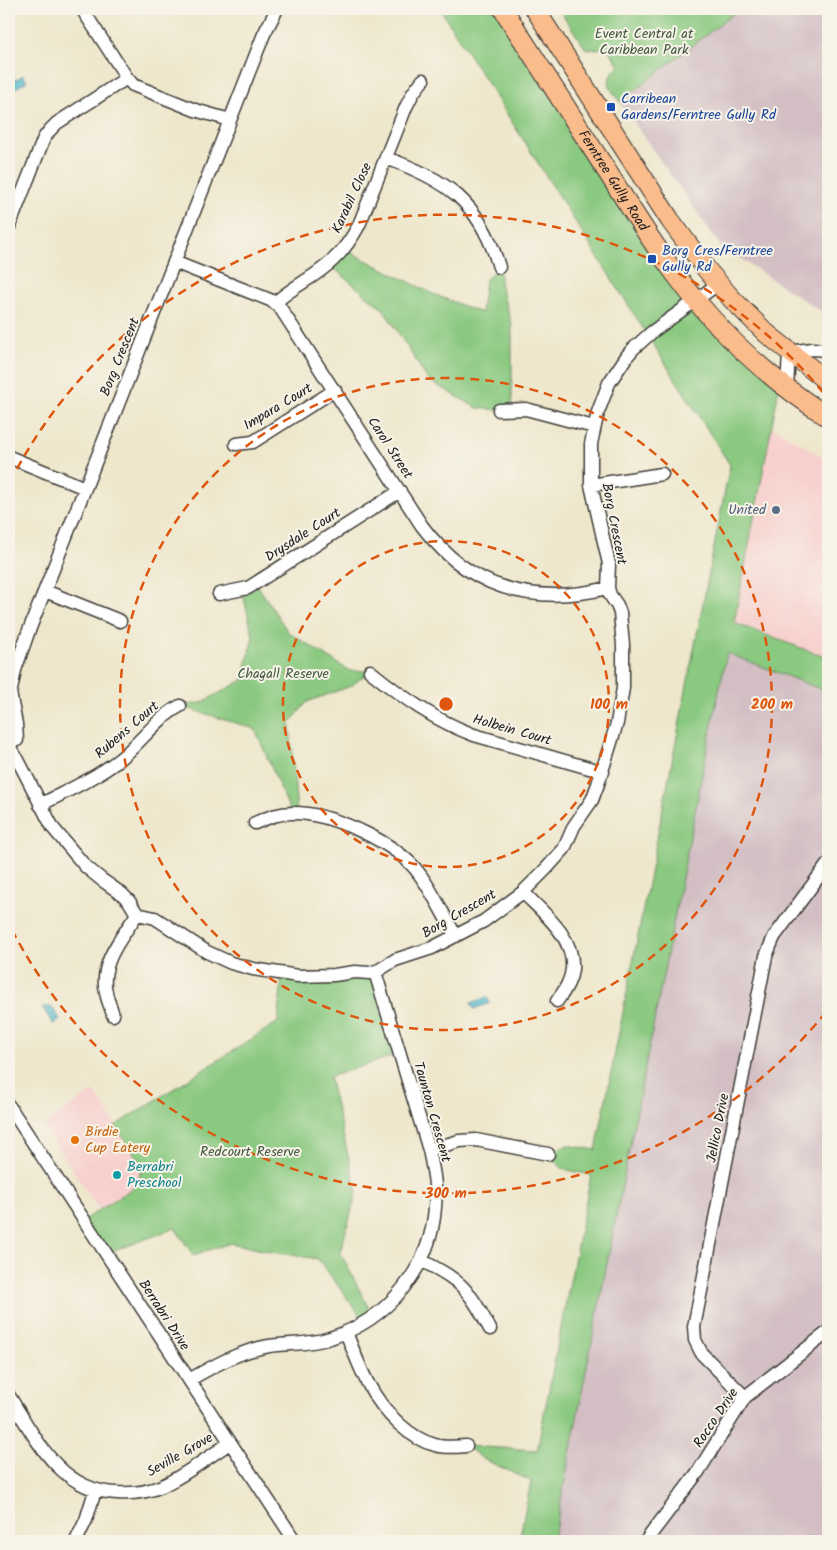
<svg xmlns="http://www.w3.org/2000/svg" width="837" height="1550" viewBox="0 0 837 1550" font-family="Kalam,sans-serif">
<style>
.built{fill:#f7d0cd}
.industrial{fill:#d2bec3}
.green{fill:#8ac980;stroke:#53724e}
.water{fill:#4cb5ca;stroke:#346873}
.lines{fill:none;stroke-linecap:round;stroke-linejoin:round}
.minor-casing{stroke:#3c3a36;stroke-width:15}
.primary-casing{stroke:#3c3a36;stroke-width:21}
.minor{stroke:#fff;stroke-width:12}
.primary{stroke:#fabc8b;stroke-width:19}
.ring{fill:none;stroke:#de560d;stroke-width:2.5;stroke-dasharray:9 6}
.transit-dot{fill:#1a4fb4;stroke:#f7f3e8;stroke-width:2}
.service-dot{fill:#5c6f8a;stroke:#f7f3e8;stroke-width:2}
.food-dot{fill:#e8710a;stroke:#f7f3e8;stroke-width:2}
.culture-dot{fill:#0f9aa8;stroke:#f7f3e8;stroke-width:2}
.labels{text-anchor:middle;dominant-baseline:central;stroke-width:4;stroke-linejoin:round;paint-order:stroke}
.park-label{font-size:14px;fill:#42593f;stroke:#f7f3e8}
.transit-label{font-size:14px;fill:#164399;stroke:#f7f3e8;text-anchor:start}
.street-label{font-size:14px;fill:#1c1c1c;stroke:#f7f3e8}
.service-label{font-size:14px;fill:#4e5e75;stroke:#f7f3e8;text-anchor:end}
.food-label{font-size:14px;fill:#c56008;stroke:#f7f3e8;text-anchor:start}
.culture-label{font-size:14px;fill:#0d838f;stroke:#f7f3e8;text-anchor:start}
.centre{fill:#de560d;stroke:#f7f3e8;stroke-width:2.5}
.ring-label{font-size:15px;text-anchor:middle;font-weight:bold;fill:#de560d;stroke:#f7f3e8;stroke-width:4;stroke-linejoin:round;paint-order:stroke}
</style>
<rect width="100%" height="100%" fill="#f7f3e8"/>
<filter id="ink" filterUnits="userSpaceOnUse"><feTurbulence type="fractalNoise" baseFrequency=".02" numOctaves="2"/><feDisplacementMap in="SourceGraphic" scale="10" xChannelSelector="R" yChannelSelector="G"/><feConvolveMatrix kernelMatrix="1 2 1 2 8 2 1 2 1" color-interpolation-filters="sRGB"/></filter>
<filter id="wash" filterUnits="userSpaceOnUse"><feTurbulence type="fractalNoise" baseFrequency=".0096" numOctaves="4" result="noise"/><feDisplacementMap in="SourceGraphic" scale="20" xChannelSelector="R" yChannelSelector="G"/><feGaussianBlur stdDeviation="1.12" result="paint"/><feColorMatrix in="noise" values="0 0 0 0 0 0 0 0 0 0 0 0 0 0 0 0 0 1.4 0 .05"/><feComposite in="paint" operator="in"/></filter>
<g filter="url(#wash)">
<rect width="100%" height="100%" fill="#eee7cc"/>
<!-- built -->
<path class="built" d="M771 426 828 460V652L826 658 734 623Z
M94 1091 142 1165 137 1185 99 1210 43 1125Z"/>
<!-- industrial -->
<path class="industrial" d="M739 9H828V316L720 245 620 103Z
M734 623 826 657 828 652V1541H553L713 719Z"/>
<!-- green -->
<path class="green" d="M440 9H503L657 249 780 383 734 623 828 658V692L727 653 713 719 553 1541H519L531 1481 483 1459 466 1446 537 1450 591 1175 563 1169 548 1154 567 1145 596 1150 730 465Z
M559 9H739L620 102C609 87 603 81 619 65L606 46C598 49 593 51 585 48Z
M344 249 431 293 481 313 485 280 499 267 501 288 512 325V409L499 410 477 408 428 380 384 310 329 264Z
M256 583 288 632 350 671H370L351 686 307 702 290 723 297 813H291L255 729 180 706 201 703 243 680 253 636 242 590Z
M370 973 399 1054 329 1077 357 1192 340 1252 373 1316 365 1322 318 1259 271 1252 231 1243 193 1255 175 1228 106 1254 84 1220 137 1185 142 1165 115 1126 278 1022 282 975Z"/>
<!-- water -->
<path class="water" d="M23 75 27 81 10 92 9 84Z
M487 997 490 1003 474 1009 471 1003Z
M42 1007H52L60 1019 53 1024Z"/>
</g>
<g filter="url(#ink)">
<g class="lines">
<!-- minor casing -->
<g class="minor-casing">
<path id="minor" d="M82 9 127 78 133 85 195 110 230 120
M386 158C447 180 480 202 499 267
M9 227 44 138 50 130 57 123 127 78
M174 262 270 300 279 306 422 526C470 590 533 606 608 588
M275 303C293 286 316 277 333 260 344 250 352 238 359 225L406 107 413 93 423 80
M787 389 789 352 812 349 828 350
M499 410 526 409 594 427
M236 444 253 442 335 390
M9 457 85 488
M591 485 662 474
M45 591 120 621
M219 594 248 588 400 491
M370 671C402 697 434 720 474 735L603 772
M10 693 16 724 17 740
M9 700 15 670 28 633 264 34 277 9
M9 728 11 750 18 760 53 828 85 866 102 880 122 894 129 901 137 914 155 918 207 952 231 963 253 969 298 976 334 975 355 972 370 973 379 970 395 960 432 948 484 921 523 892 546 869 564 849 574 826 592 800 598 784 617 723 623 688V645L620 613 617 605 610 595 608 588 609 564 591 485V444L598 412 609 383 627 356 633 349 652 332 718 284
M40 805C67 791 96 778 120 759 141 742 156 719 180 706
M255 823C267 818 278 813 292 813 328 812 387 839 412 865 429 883 443 915 456 936
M523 892C543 913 575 937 572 969 571 981 564 992 557 1001
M113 1015C111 1007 107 1000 106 992 99 963 123 936 137 914
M9 1106 295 1541
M429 1150 459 1141 476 1140 548 1154
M421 1260C437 1269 455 1277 467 1292 477 1303 483 1317 490 1329
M346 1332C360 1368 370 1397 399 1424 409 1433 422 1442 435 1445 445 1448 456 1447 466 1446
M189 1380C215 1365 240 1351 269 1346 290 1343 310 1345 330 1338 388 1320 431 1268 435 1207 437 1187 433 1169 429 1150L375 972
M9 1396C36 1439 60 1491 117 1493 133 1494 148 1492 162 1486 186 1475 208 1457 230 1443
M745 1397 702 1354 695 1340 694 1327 766 956 774 937 828 864
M648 1538 698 1472 745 1397 828 1332
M76 1541 86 1520 95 1491"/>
</g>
<!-- primary casing -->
<g class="primary-casing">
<g id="primary">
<path id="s1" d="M503 9C536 60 568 111 601 162 636 216 669 272 713 320 747 358 786 390 828 417"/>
<path d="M535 9 670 220 707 270 731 298 766 333 828 382"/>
</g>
</g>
<!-- minor -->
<use href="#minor" class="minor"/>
<!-- primary -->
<use href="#primary" class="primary"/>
</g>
</g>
<!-- distance rings -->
<g class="ring">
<circle cx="446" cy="704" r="163"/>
<circle cx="446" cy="704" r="326"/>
<path d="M826 1012A489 489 0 0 1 10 926M10 482A489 489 0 0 1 826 396"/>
</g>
<!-- markers -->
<g class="transit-dot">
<rect x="606" y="102" width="10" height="10" rx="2.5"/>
<rect x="647" y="254" width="10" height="10" rx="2.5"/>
</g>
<circle class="service-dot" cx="776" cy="510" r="5"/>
<circle class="food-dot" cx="75" cy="1140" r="5"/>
<circle class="culture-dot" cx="117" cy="1175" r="5"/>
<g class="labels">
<!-- park labels -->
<g class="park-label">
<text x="644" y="34">Event Central at<tspan x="644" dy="16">Caribbean Park</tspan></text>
<text x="283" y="674">Chagall Reserve</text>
<text x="250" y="1152">Redcourt Reserve</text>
</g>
<!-- transit labels -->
<g class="transit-label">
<text x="621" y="99">Carribean<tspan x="621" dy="16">Gardens/Ferntree Gully Rd</tspan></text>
<text x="662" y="251">Borg Cres/Ferntree<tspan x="662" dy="16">Gully Rd</tspan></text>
</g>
<!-- street labels -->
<g class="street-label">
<text stroke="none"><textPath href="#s1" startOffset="204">Ferntree Gully Road</textPath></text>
<text transform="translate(352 198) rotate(-65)">Karabil Close</text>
<text transform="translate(120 357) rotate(-68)">Borg Crescent</text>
<text transform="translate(278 407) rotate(-31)">Impara Court</text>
<text transform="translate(390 448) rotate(57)">Carol Street</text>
<text transform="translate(614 524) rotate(79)">Borg Crescent</text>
<text transform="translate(303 535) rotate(-33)">Drysdale Court</text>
<text transform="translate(127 730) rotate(-41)">Rubens Court</text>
<text transform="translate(512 730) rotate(16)">Holbein Court</text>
<text transform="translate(459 914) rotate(-30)">Borg Crescent</text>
<text transform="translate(432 1112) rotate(74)">Taunton Crescent</text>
<text transform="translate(718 1128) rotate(-79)">Jellico Drive</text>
<text transform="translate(164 1315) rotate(57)">Berrabri Drive</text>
<text transform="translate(716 1418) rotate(-56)">Rocco Drive</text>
<text transform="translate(180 1455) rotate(-30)">Seville Grove</text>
</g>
<!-- service labels -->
<g class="service-label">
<text x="766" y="510">United</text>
</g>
<!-- food labels -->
<g class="food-label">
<text x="85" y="1132">Birdie<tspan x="85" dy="16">Cup Eatery</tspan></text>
</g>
<!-- culture labels -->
<g class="culture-label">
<text x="127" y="1167">Berrabri<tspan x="127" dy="16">Preschool</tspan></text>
</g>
</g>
<circle cx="446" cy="704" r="8" class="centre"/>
<g class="ring-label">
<text x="609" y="709">100 m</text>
<text x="772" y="709">200 m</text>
<text x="446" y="1198">300 m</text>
</g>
<!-- margin -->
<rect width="837" height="1550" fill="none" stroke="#f7f3e8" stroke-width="30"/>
</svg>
